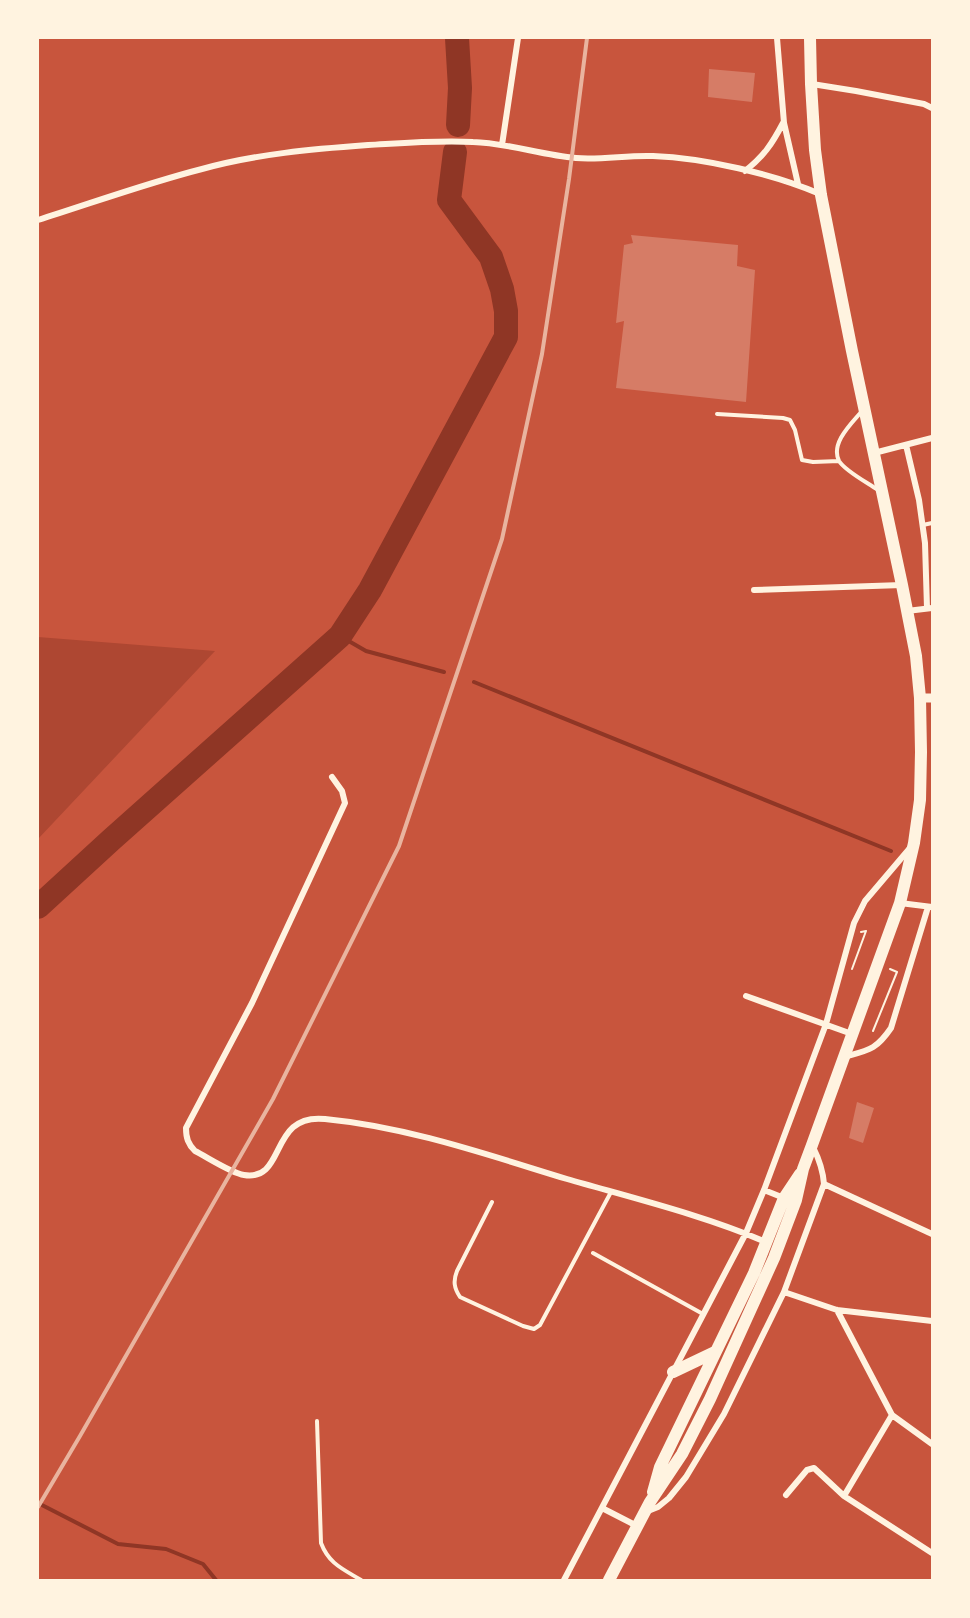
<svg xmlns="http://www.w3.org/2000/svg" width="970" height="1618" viewBox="0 0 970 1618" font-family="'Archivo Narrow',sans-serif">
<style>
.green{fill:#ae4732}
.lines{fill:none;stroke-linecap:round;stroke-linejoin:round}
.stream{stroke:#8f3625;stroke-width:4}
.river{stroke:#8f3625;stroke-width:24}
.building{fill:#d67c66}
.path{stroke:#fff3e0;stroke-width:2}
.service{stroke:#fff3e0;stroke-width:4}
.minor{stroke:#fff3e0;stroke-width:6}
.tertiary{stroke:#fff3e0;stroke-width:9}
.trunk{stroke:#fff3e0;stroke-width:12}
.rail{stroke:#e9b49f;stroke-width:4}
</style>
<rect width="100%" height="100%" fill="#c8553d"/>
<!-- green -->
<path class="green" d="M38 637 215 651 38 839Z"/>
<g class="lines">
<!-- stream -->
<path class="stream" d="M340 636 366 651 444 672
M474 682 891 851
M38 1503 118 1544 166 1549 203 1564 216 1580"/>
<!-- river -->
<path class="river" d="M457 38 460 88 458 125
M38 907 111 840 340 636 370 590 506 337V311L502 289 491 257 449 200 455 152"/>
</g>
<!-- building -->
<path class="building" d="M709 69 755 73 752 102 708 97Z
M631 235 738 245 737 266 755 270 746 402 616 388 624 321 616 323 624 245 633 243Z
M857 1102 874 1108 863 1143 849 1138Z"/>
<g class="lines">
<!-- path -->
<path class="path" d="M852 969 866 931 861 932
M873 1031 897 972 890 969"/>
<!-- service -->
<path class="service" d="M862 411C852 423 830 443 839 461 845 471 868 483 878 490
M717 414 783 418 790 420 795 430 802 460 813 462 839 461
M923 525 932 523
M492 1202 457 1271C453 1281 454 1288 460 1297L523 1326 534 1329 540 1325 611 1192
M593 1253 703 1314
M317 1421 321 1543C329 1564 343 1569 361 1580"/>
<!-- minor -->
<path class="minor" d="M777 38 784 123 798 184
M812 84 856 91 924 104 932 108
M502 145 518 38
M745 171C764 156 772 144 783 123
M38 220C92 203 147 183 202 169 256 154 313 149 368 145 403 143 438 140 473 142 508 143 541 155 576 158 602 160 627 155 653 156 705 158 773 174 820 194
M906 445 919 500 925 543 927 608
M874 453 932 438
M754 590 902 585
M907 611 932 608
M332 777 342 791 345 803 252 1003 186 1128C186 1138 188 1144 195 1151 207 1157 231 1173 244 1175 287 1182 268 1113 325 1119 408 1127 488 1155 567 1179 633 1198 703 1215 766 1242
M900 903 932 907
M746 996 852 1034
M844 1057C869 1050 876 1050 891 1028L928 907
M824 1184 932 1234
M764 1190 784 1198
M784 1292 837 1310 932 1321
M837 1310 892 1415 932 1444
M786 1495 807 1470 814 1468 844 1496 932 1553
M844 1496 892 1415
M602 1508 637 1526
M648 1511 658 1507 669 1498 686 1477 724 1414 784 1292 824 1184C823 1170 819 1159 813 1147
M564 1580 746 1233 764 1190 826 1024 854 923 865 901 910 848"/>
<!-- tertiary -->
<path class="tertiary" d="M920 698H932"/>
<!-- trunk -->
<path class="trunk" d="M673 1372 715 1352
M653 1492 660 1467 754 1273 784 1198 800 1174
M609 1580 650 1502 682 1454 710 1399 774 1258 796 1200 803 1169 812 1145 900 903 914 843 920 800 921 752 920 698 916 656 902 585 852 351 821 195 815 150 811 84 810 38"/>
<!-- rail -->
<path class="rail" d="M38 1507 80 1436 273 1099 399 846 502 539 542 354 569 179 587 38"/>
</g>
<!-- border -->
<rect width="970" height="1618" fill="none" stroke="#fff3e0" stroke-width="78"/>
</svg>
